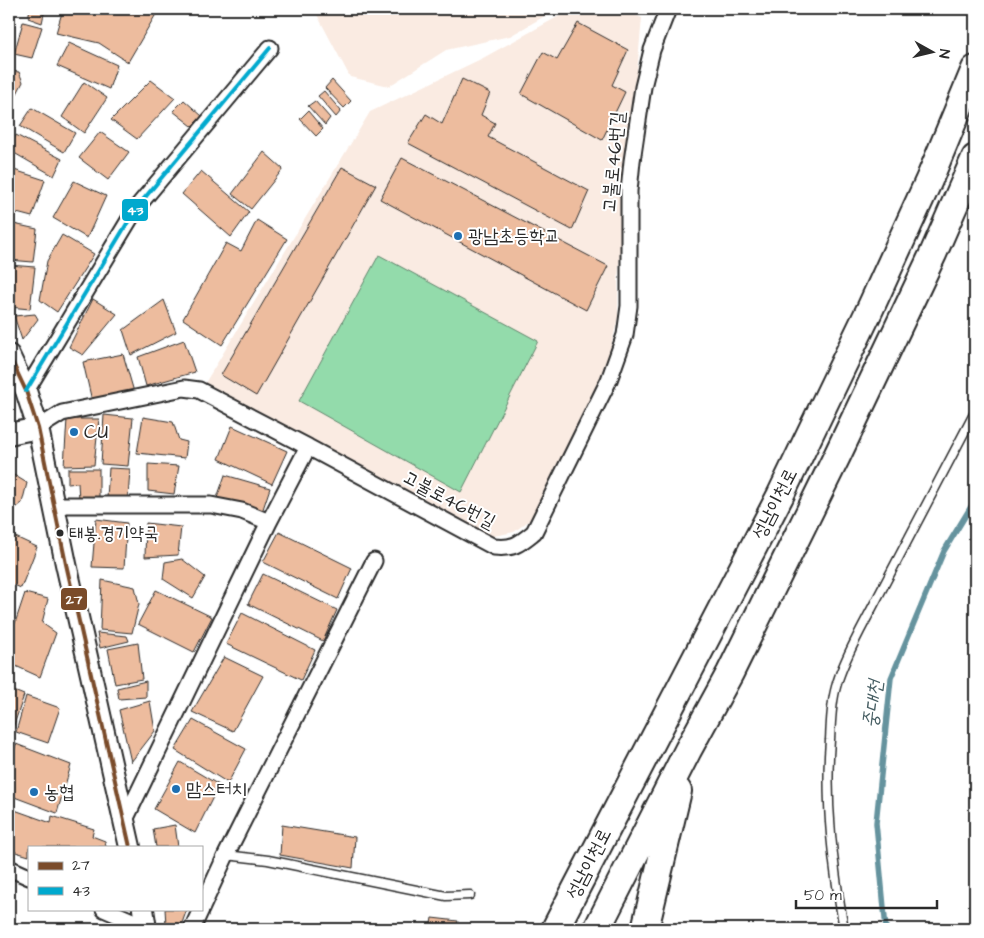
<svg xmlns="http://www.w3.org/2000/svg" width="984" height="938" viewBox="0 0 984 938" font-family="'Architects Daughter','Poor Story',sans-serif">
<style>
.built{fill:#faebe2}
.green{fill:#93dbab;stroke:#5f836b}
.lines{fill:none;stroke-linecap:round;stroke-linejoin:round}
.stream{stroke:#65939e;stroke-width:5.5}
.building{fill:#edbc9e;stroke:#2b2b2b}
.service-casing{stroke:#2b2b2b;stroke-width:11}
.minor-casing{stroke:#2b2b2b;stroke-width:19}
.tertiary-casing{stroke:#2b2b2b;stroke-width:24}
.trunk-casing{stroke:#2b2b2b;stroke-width:30}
.service{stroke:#fff;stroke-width:8}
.minor{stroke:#fff;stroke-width:15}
.tertiary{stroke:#fff;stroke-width:20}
.trunk{stroke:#fff;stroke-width:26}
.bus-1-casing{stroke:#fff;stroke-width:8}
.bus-2-casing{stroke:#fff;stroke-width:8}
.bus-1{stroke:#7a4b2a;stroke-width:4}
.bus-2{stroke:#00a9ce;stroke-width:4}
.poi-dot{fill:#1f6fb2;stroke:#fff;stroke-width:2}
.bus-dot{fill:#2b2b2b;stroke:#fff;stroke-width:2}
.labels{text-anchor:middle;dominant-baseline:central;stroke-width:4;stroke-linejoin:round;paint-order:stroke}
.bus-label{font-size:18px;fill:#2b2b2b;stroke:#fff;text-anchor:start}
.street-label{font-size:19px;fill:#2b2b2b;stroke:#fff}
.poi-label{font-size:19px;fill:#2b2b2b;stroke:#fff;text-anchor:start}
.water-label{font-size:20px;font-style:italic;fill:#485f64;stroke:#fff}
.line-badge{stroke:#fff;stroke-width:2}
.badge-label{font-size:14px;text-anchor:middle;font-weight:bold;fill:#fff}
</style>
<rect width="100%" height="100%" fill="#fff"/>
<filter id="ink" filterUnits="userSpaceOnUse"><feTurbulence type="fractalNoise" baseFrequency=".02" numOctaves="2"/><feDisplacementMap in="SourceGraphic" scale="10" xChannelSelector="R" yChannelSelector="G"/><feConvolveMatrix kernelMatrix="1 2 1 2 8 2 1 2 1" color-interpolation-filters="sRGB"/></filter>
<g filter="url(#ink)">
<!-- built -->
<path class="built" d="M314 9H557L510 36 446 50 389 86 350 77Z
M572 9H623L642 18 618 277V317L607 363 531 519 514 532 489 537 205 383 370 112 483 58Z"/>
<!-- green -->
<path class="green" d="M379 255 538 341 461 492 299 401Z"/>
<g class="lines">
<!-- stream -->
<path class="stream" d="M886 929 876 823 891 678 944 551 975 500"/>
</g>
<!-- building -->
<path class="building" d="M30 9H45L42 23 28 18Z
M63 9H97L119 14 123 9H159L128 62 99 43 56 33Z
M23 22 42 27 32 58 14 54Z
M578 23 628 50 612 85 625 92 602 140 521 94 543 52 557 60Z
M69 43 117 65 109 89 57 66Z
M10 71 19 72 23 82 9 109Z
M462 79 490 93 481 115 495 123 488 137 589 191 572 230 408 143 426 114 442 124Z
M151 80 175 98 137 139 111 120Z
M332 80 351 101 344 108 325 88Z
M84 82 107 98 84 133 62 117Z
M324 91 341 111 336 117 318 96Z
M184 100 202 116 192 126 173 111Z
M315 101 330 118 325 125 308 106Z
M32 108 75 133 64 152 20 126Z
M308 111 323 129 316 136 300 119Z
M100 132 129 152 108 180 79 158Z
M16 135 62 159 54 176 9 150Z
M264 152 283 169 251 209 232 194Z
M402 158 608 266 586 310 380 199Z
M342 167 376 185 256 396 221 375Z
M11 169 45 180 32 217 9 211V177Z
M201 171 249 212 231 237 182 194Z
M74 181 106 196 87 238 53 218Z
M257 220 287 239 222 345 183 319 226 243 241 251Z
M9 223 37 229 33 262 9 260Z
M62 235 94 254 57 312 40 300 47 261Z
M9 265 35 267 30 309 9 307Z
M93 299 117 314 83 355 69 347Z
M164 300 176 332 131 355 123 330Z
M35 314 38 319 22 340 14 316Z
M184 340 195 372 146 386 138 357Z
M123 354 134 392 92 401 83 362Z
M104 415 133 418 128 466 101 464Z
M143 417 173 422 179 440 187 442 185 458 137 453Z
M67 419H99L94 465 64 466Z
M232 426 287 451 272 484 219 459Z
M148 464 179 466 174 494 148 491Z
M109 468 130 469 128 499 107 498Z
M68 469H99V500L79 499 78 483 68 484Z
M9 472 27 483 22 503 12 511 9 510Z
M225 475 270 488 262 512 217 498Z
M96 519 127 523 124 568 92 567Z
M146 523 181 527 178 555 145 557Z
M279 532 352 568 338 599 263 562Z
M9 534 37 547 21 588 9 583Z
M182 559 205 577 193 598 163 579 165 562Z
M263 574 337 610 323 641 248 604Z
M102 580 135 587 139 604 132 633 100 630Z
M156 590 212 617 194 652 138 624Z
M25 593 48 599 42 623 56 633 40 677 9 663V641Z
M242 613 315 650 301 680 226 644Z
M97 633 127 636 129 641 100 648Z
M138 643 142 679 115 684 108 649Z
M224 657 263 676 233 731 192 712Z
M146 681V697L119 699 117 688Z
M9 689 24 695 9 740Z
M26 696 60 708 48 743 16 732Z
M150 701 155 731 131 762 119 710Z
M193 720 246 749 228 783 175 750Z
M16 744 71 765 57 813 9 795V771Z
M180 762 219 785 195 833 154 809Z
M9 808 51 823 52 816 94 829 92 836 105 841 106 847H29V856L9 850Z
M175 825 178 847H156L153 829Z
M282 825 355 837 353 868 280 855Z
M165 909H187L181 926 166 925Z
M432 918 458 921 456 929H430Z"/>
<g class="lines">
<!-- service casing -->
<g class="service-casing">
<path id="service" d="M226 855 268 860 446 896 470 895
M844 929C833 867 825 803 830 740 831 722 831 704 836 687 841 667 851 649 860 631L975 412"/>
</g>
<!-- minor casing -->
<g class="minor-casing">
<path id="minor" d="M26 391 137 207 270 48
M38 428 62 413 184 388 199 390 308 447
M53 505H211L242 511 269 522
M125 820 269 522 308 447 494 547C514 549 519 544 534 532L609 380 625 335 629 306V191L632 161 643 87 652 50 668 9
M9 868 29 877
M104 909 146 927
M192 929 226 855 374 561"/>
</g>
<!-- tertiary casing -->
<g class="tertiary-casing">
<path id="tertiary" d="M9 355 26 391 38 428 66 564 130 847
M9 434 38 428
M143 909 146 929"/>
</g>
<!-- trunk casing -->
<g class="trunk-casing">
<path id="trunk" d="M555 929 780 496 870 309 929 180 975 69
M597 929 688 750 730 673 837 456 933 254 975 158
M645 929 678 791"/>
</g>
<!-- service -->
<use href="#service" class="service"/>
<!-- minor -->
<use href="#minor" class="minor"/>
<!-- tertiary -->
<use href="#tertiary" class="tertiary"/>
<!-- trunk -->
<use href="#trunk" class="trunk"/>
<!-- bus-1 casing -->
<g class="bus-1-casing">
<path id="bus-1" d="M9 355 26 391 38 428 66 564 130 847"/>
</g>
<!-- bus-2 casing -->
<g class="bus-2-casing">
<path id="bus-2" d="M26 391 137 207 270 48"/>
</g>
<!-- bus-1 -->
<use href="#bus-1" class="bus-1"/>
<!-- bus-2 -->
<use href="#bus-2" class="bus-2"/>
</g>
</g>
<!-- markers -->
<g class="poi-dot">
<circle cx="458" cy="236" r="5"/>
<circle cx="74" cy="432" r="5"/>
<circle cx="176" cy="789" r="5"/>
<circle cx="34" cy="792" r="5"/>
</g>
<circle class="bus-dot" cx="60" cy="533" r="4.5"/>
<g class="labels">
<!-- bus labels -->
<g class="bus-label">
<text x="69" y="533">태봉.경기약국</text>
</g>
<!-- street labels -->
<g class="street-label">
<text transform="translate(614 162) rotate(-85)">고불로46번길</text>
<text transform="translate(449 500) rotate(28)">고불로46번길</text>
<text transform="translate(775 504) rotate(-63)">성남이천로</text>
<text transform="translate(589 864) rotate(-63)">성남이천로</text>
</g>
<!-- poi labels -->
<g class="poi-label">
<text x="468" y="236">광남초등학교</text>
<text x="84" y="432">CU</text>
<text x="186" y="789">맘스터치</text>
<text x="44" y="792">농협</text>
</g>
<!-- water labels -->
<g class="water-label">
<text transform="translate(873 704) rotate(-83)">중대천</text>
</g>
</g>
<g class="line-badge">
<rect x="121" y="198" width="28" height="24" rx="5" fill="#00a9ce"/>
<rect x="60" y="587" width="28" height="24" rx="5" fill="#7a4b2a"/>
</g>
<g class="badge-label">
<text x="135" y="215">43</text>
<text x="74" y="604">27</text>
</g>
<!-- margin -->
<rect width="984" height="938" fill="none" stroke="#fff" stroke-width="30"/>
<rect x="15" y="15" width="954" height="908" fill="none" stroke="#2b2b2b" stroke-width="2" filter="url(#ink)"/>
<!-- legend -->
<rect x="28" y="846" width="175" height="65" fill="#ffffff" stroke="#aaaaaa"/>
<rect x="38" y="862" width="25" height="8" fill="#7a4b2a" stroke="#aaaaaa"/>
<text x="72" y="870" font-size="15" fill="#2b2b2b">27</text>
<rect x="38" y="887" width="25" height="8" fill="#00a9ce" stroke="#aaaaaa"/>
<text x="72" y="896" font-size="15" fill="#2b2b2b">43</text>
<!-- north arrow -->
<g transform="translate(932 52) rotate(98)" stroke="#ffffff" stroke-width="4" paint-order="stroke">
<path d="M0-4L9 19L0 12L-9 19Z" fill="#2b2b2b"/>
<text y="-8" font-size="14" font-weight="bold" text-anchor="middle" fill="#2b2b2b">N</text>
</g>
<!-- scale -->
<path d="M796 900v8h141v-8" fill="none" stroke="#2b2b2b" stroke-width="2.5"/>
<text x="804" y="900" font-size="15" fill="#2b2b2b" stroke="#ffffff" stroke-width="4" paint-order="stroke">50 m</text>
</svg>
